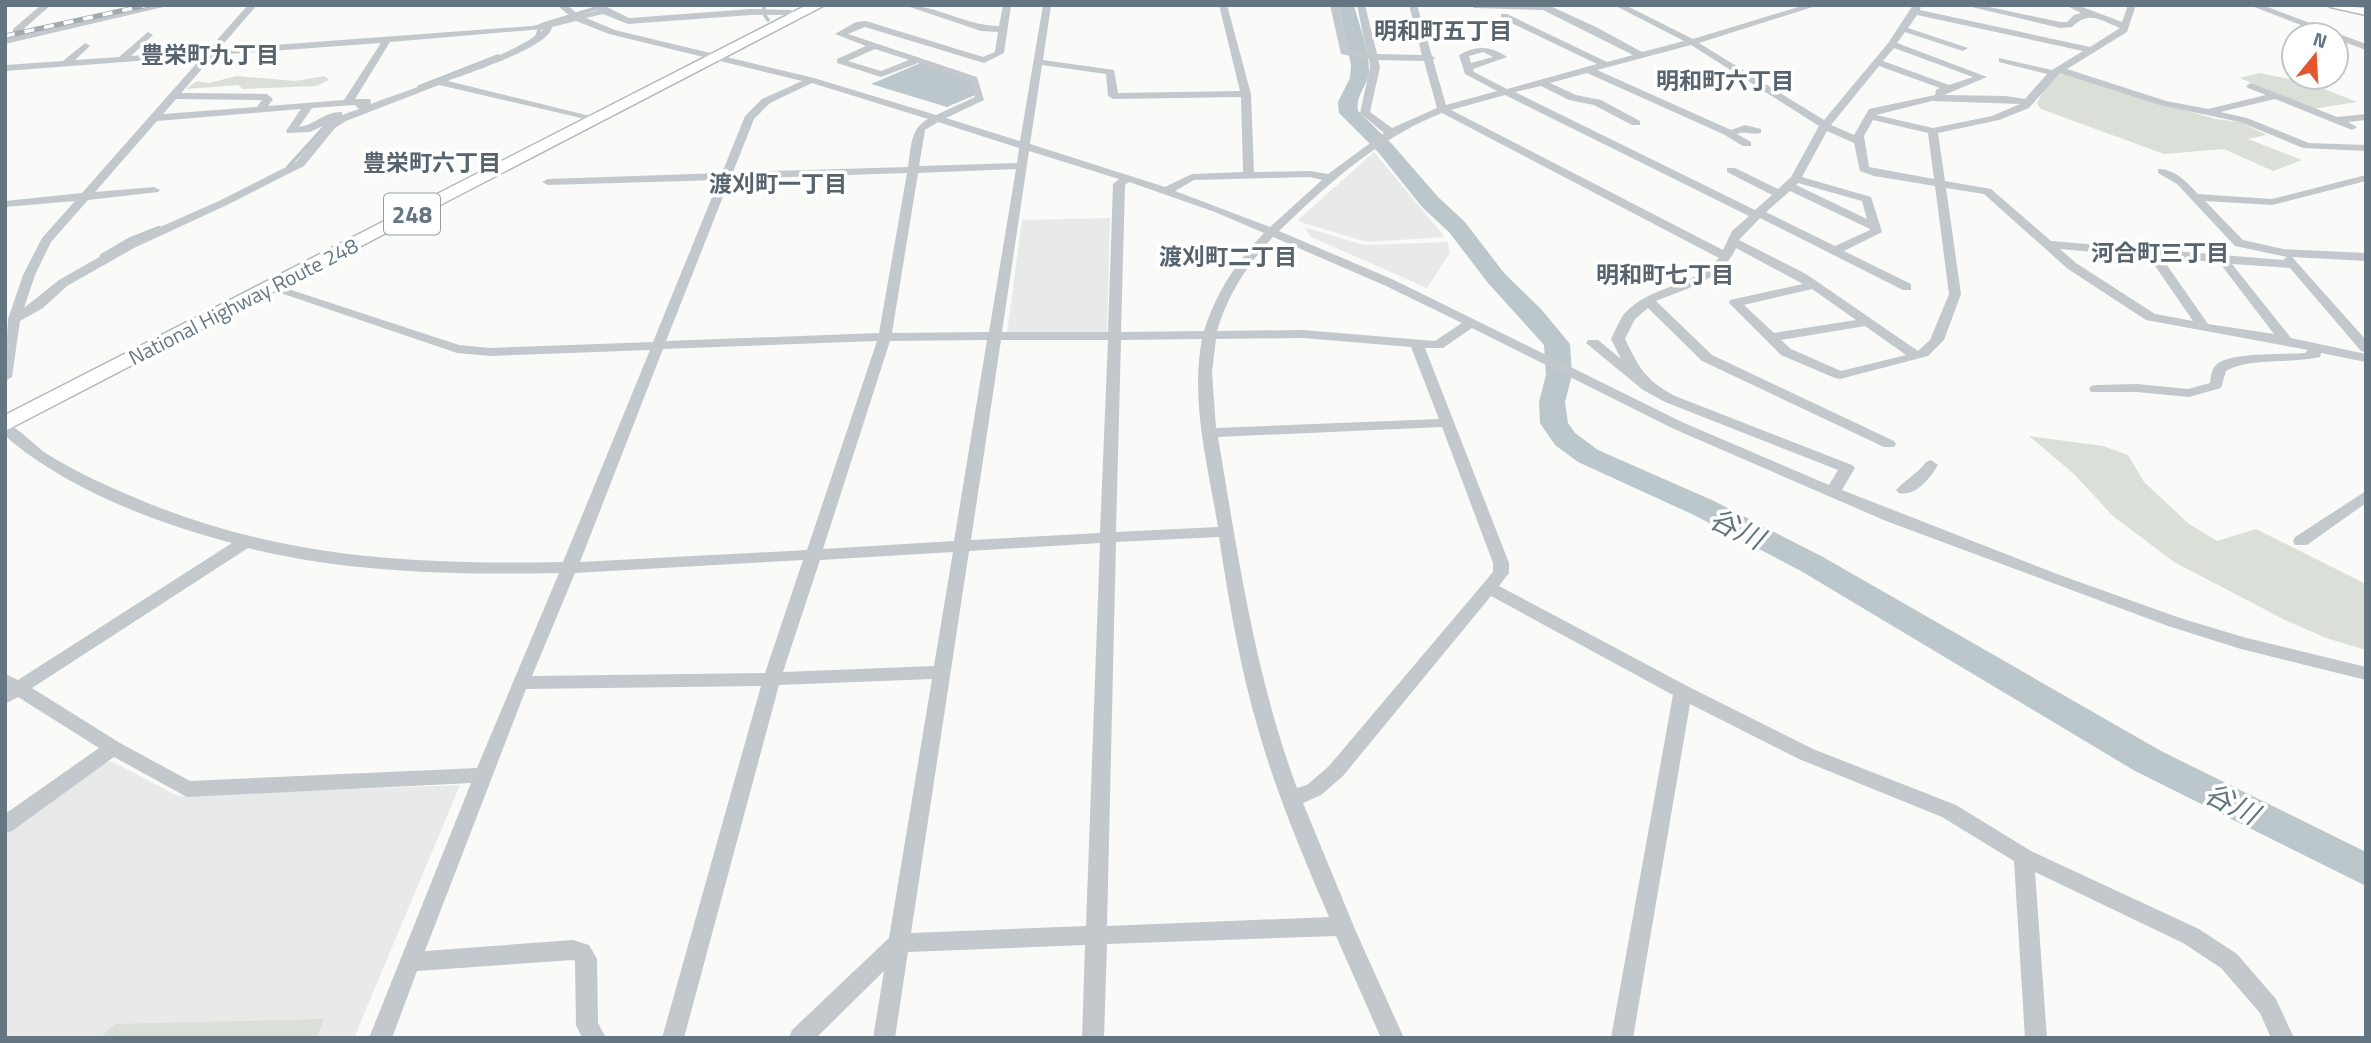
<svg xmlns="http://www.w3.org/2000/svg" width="2371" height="1043" viewBox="0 0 2371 1043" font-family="'Titillium Web','Noto Sans JP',sans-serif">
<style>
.built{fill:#e8e9e9}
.green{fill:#dadfd7}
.water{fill:#bbc7cb}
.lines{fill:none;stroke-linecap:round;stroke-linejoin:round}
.stream-far1{stroke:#bbc7cb;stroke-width:3.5}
.stream{stroke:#bbc7cb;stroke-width:4.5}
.river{fill:#bbc7cb;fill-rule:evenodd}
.major-casing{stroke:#b5babe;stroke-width:3}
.highway-casing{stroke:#b4b9bd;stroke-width:3}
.minor{fill:#c3c8cc;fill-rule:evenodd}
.major{fill:#fff;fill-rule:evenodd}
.highway{fill:#fff;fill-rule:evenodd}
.rail-casing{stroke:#a2aab0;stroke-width:5}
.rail{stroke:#fff;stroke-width:3.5;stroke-dasharray:10;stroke-linecap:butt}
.labels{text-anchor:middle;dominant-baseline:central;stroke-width:7;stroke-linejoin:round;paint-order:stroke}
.far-street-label{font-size:21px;fill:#657683;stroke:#fff}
.far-neighbourhood-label{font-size:23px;font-weight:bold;fill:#57646e;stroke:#fff}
.shield{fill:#fff;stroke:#939fa8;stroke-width:2}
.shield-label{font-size:24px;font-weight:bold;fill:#657683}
.water-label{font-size:28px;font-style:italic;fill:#60757c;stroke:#fff}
</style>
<rect width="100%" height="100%" fill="#fafaf8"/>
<!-- built -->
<path class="built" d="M1374 152 1445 237 1367 242 1300 222 1299 219Z
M1110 218 1107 333H1007L1022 220Z
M1304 227 1364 245 1448 242 1450 253 1427 288 1311 237Z
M113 762 178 796 460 785 354 1038H5V832L103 763Z"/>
<!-- green -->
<path class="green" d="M2053 73H2064L2215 119 2240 122 2267 135 2248 139 2302 160 2273 171 2224 149 2164 154 2041 109 2037 103Z
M2259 73 2309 83 2357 102 2312 109 2240 78Z
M237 76 295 81 325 76 329 80 316 86 243 89 238 85 186 89 197 81 209 83Z
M2029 436 2103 446 2128 455 2144 482 2189 524 2217 541 2256 529 2366 584V650L2326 638 2285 620 2174 562 2113 516 2073 473Z
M324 1019 316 1038H100L115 1024Z"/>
<!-- water -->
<path class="water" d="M925 61 970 78 975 95 947 107 871 84Z"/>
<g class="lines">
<!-- stream-far1 -->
<path class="stream-far1" d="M764 5V14L768 20
M537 36 541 25 606 5
M419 87 498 56
M288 167 328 123"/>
<!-- stream -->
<path class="stream" d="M102 256 131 239 159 228"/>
<!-- river -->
<path class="river" d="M1338 5H1354C1359 26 1369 48 1369 70 1369 85 1355 95 1358 111L1392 144 1438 197 1465 222 1504 273 1541 309 1570 344 1572 375 1565 402 1568 423 1575 433 1598 450 1714 501 1823 557 2161 751 2366 852V886L2135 771 1801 571 1694 515 1578 462 1555 445 1540 423 1539 402 1546 375 1544 345 1488 283 1449 232 1422 207 1378 152 1339 113 1338 102 1350 78 1351 65Z"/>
<!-- major casing -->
<g class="major-casing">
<path id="major" d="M2328 5 2366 8V15L2330 7Z"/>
</g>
<!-- highway casing -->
<g class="highway-casing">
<path id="highway" d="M807 5H825L5 431V415Z"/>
</g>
<!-- minor -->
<path class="minor" d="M41 5H51L19 33H13V29Z
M155 5H172L5 44V38Z
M248 5H257L219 49 532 26 571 17 557 5H567L579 15 598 10 594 5H603L629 18 751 9 791 10 795 13 794 15H751L628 24 603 14 586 18 615 30 814 78 936 115 975 97 970 81 918 63 881 77 837 63V59L866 46 835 34 856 22 866 21 983 57 995 52 998 32 981 31 904 5C937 5 966 26 999 26L1003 5H1011L1004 53 984 63 865 27 848 34 977 77 984 100 946 118 1020 141 1043 5H1051L1043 60 1114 70 1118 93 1240 91 1219 5H1227L1251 94 1254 172 1310 171 1328 174 1384 133 1360 113 1370 67 1369 59 1341 54 1330 5H1338L1348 50 1367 53 1357 5H1365L1377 54 1422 55 1409 5H1417L1432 56 1435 58 1433 60 1446 105 1497 91 1465 74 1459 55C1476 45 1491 46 1507 57L1473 69 1474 72 1507 89 1597 64 1501 18V14H1507L1607 62 1633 55 1543 10 1474 8 1470 5H1548L1596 27 1642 52 1684 41 1614 5H1625L1693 39 1805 5H1819L1699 43 1824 120 1889 42 1913 5H1921L1920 10 2090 47 2120 28C2100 20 2089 10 2072 27L2060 28 1963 5H1980L2060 22H2067L2074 15 2081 13 2065 5H2077L2122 22 2128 5H2136L2127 32 2067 69 2166 101 2208 109 2266 95 2248 88 2246 86 2251 83 2337 117 2366 114V120L2348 122 2357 127 2352 130 2275 99 2220 112 2247 118 2309 143 2366 145V151L2303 148 2240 122 2160 105 2060 73 2029 108 1999 120 1938 133 1945 181 1991 189 2051 241 2283 260 2287 257 2235 246 2177 184 2158 173V169C2174 168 2188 183 2198 194L2272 199 2366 175V181L2272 205 2205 201 2243 240 2283 249 2366 253V261L2292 257 2366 340V352L2361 351 2290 268 2232 264 2291 338 2366 354V362L2321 353 2320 357C2292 364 2249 357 2226 371L2221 388 2189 397 2137 392H2091L2089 389 2091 386 2096 385 2137 384 2188 389 2210 383C2211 377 2211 371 2215 366 2228 351 2284 355 2305 353L2308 350 2146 320 2068 269 1984 194 1946 188 1961 294 1944 340 1928 356 1840 379 1835 378 1781 355 1729 303 1730 300 1803 284 1736 248C1721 281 1687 288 1656 301L1712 355 1894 441 1896 444 1894 447H1884L1702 361 1648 308 1635 319 1625 339C1640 369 1645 380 1675 396L1852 465 1855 468 1842 490 2057 574 2180 618 2243 637 2366 667V680L2241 649 2168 626 1886 521 1674 429 1472 328 1443 348H1425L1509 563V573L1499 586 1689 687 1813 749 1956 805 2031 851 2199 929 2237 954 2276 999 2294 1038H2271L2260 1013 2221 968 2183 943 2035 872 2047 1038H2025L2014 861 1942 817 1799 759 1690 704 1633 1038H1611L1673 695 1491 596 1343 776 1321 795 1303 803 1357 934 1404 1038H1381L1336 936 1107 944 1104 1038H1082L1085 945 908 952 895 1038H873L884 971 816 1038H789L792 1030 889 938 932 679 779 685 684 1038H662L761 686 526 689 425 951 573 940 589 945 597 959 598 1023 606 1038H582L576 1025 575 961 573 960 417 971 392 1038H369L471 783 187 797 114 757 12 831 5 833V814L99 748 18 697 5 704V674L18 680 232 543C156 523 72 491 11 441L5 435V423C17 426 35 446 47 454 76 472 107 486 138 499 278 558 412 565 563 562L650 350 491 356 457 353 263 287 269 283 273 284 459 345 491 348 653 342 719 180 548 185 542 182 548 179 722 173 745 116 762 99 802 81 609 34 576 21 552 27C550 47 468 73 448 81L590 116V120L439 85 346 121 335 128 304 166 227 205 134 248 67 286 43 308 20 321 12 377 5 381 8 319 23 275 42 238 75 201 5 207V201L82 193 203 56 5 71V65L63 61 85 43 90 46 75 60 119 57 148 32 153 35 151 37 131 56 208 50ZM1917 15 2083 51 2052 70 1999 58V62L2047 74 2025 99 2006 96 1944 95 1987 77 1897 43 1905 32 1963 51 1968 48 1908 28ZM543 29C523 53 407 90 371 104L370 99H355L390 42ZM381 43 344 100 268 106 273 99 267 94 181 93 214 55ZM1691 45 1819 126 1791 177 1778 189 1735 168H1727V172L1772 195 1755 210 1515 92 1541 86 1569 100 1594 105 1632 125H1640V121L1601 100 1576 95 1550 83 1587 73 1723 134 1743 146H1751V142L1737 134C1746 131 1752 135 1761 133V129L1745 125 1731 130 1597 70ZM1894 48 1973 77 1949 85 1883 61ZM875 49 909 60 881 71 848 61ZM1483 52 1493 57 1471 63 1469 56ZM1378 60 1424 61 1437 108 1392 128 1370 112 1380 67ZM1042 65 1106 74 1108 96 1113 99 1241 97 1243 172 1192 174 1165 187 1030 144ZM1879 66 1940 88 1936 90 1935 95 1869 109 1854 135 1831 125ZM812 83 928 119C910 128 911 149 908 167L733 172 754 119 770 103ZM1505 95 1749 216 1732 231 1723 250 1451 110ZM176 99 262 100 257 107 163 114ZM1932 101 2020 104 1992 116 1933 128 1876 115ZM355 105 359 109 342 115V112C326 111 314 125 299 127L312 108ZM301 109 286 131 287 133 310 132 327 124 296 162 219 201 126 242 59 280 24 308 35 275 51 242 88 200 158 192 160 190 154 187 95 192 157 121ZM1442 113 1719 258C1695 287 1650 285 1624 314 1619 321 1615 331 1611 339L1621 359 1598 340H1588L1586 343 1643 390 1665 402 1838 470 1829 485 1684 423 1394 280 1279 231C1328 184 1378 138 1442 113ZM1873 120 1928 133 1934 179 1869 167 1864 136ZM938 122 1019 148 1017 163 919 166 925 130ZM1827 131 1854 143 1860 171 1874 176 1935 186 1949 294 1930 340 1918 351 1806 274 1739 240 1760 218 1903 290H1911V284L1844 251 1882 232 1871 197 1802 177ZM1029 151 1119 179 1113 184 1108 332H1002ZM1016 169 989 332 892 333 918 173ZM907 173 879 333 666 341 730 179ZM1310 177 1322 180 1270 227 1175 191 1194 180ZM1129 182 1215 212 1264 233C1236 262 1216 293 1204 331L1121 332 1125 185ZM1798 183 1862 201 1867 219 1796 185ZM1790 191 1870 229V230L1835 246 1766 212ZM1273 237 1386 286 1462 323 1435 341 1303 330 1217 331C1228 294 1247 265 1273 237ZM2060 249 2149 257 2193 321 2155 314 2076 263ZM2162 258 2219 262 2274 334 2208 324ZM1812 289 1856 320 1774 333 1744 305ZM1865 326 1906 355 1841 371 1791 349 1781 340ZM1303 338 1411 347 1439 419 1216 428 1212 372 1216 339ZM1202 339C1190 401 1208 466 1218 527L1116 532 1121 340ZM987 340 954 541 823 549 890 341ZM1001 340H1108L1100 533 971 540ZM877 341 807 550 580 562 663 349ZM1442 427 1493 563V572L1329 766 1307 785 1297 788C1255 675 1238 556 1218 437ZM1219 537C1229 603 1240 668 1259 732 1277 795 1303 856 1329 917L1107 926 1116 542ZM1100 543 1086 926 911 933 969 551ZM248 548C349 573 455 575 559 573L477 768 190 781 120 743 32 688ZM953 552 934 666 783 672 820 560ZM803 560 765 673 532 676 575 573Z
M2249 5H2262L2366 44V50L2336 39V35H2327Z
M1931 460 1938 465C1930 478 1916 497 1899 493L1896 490C1906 479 1917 474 1926 462Z
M2366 491V503L2307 545H2295L2293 541 2295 537Z"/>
<!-- major -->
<use href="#major" class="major"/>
<!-- highway -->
<use href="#highway" class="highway"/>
<!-- rail casing -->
<g class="rail-casing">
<path id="rail" d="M5 36 148 5"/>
</g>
<!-- rail -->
<use href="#rail" class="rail"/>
</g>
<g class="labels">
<!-- far-street labels -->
<g class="far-street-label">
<text transform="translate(243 301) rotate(-27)">National Highway Route 248</text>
</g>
<!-- far-neighbourhood labels -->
<g class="far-neighbourhood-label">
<text x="1443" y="30">明和町五丁目</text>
<text x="210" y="54">豊栄町九丁目</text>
<text x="1725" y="80">明和町六丁目</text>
<text x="432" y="162">豊栄町六丁目</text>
<text x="778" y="183">渡刈町一丁目</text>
<text x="2160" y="252">河合町三丁目</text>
<text x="1228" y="256">渡刈町二丁目</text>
<text x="1665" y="274">明和町七丁目</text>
</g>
<!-- shield labels -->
<rect class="shield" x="384" y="193.5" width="56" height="41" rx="5"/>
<g class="shield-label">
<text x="412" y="214">248</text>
</g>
<!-- water labels -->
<g class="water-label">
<text transform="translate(1737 528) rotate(26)">谷川</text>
<text transform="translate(2232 803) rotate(27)">谷川</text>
</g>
</g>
<!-- border -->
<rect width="2371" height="1043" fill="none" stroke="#657683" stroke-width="14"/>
<!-- north arrow -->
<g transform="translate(2315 56) rotate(18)"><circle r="33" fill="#ffffff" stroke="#c1c8cd" stroke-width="2"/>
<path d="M0-5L12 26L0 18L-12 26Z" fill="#e4572e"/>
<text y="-10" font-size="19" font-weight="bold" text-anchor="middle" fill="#657683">N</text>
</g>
</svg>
